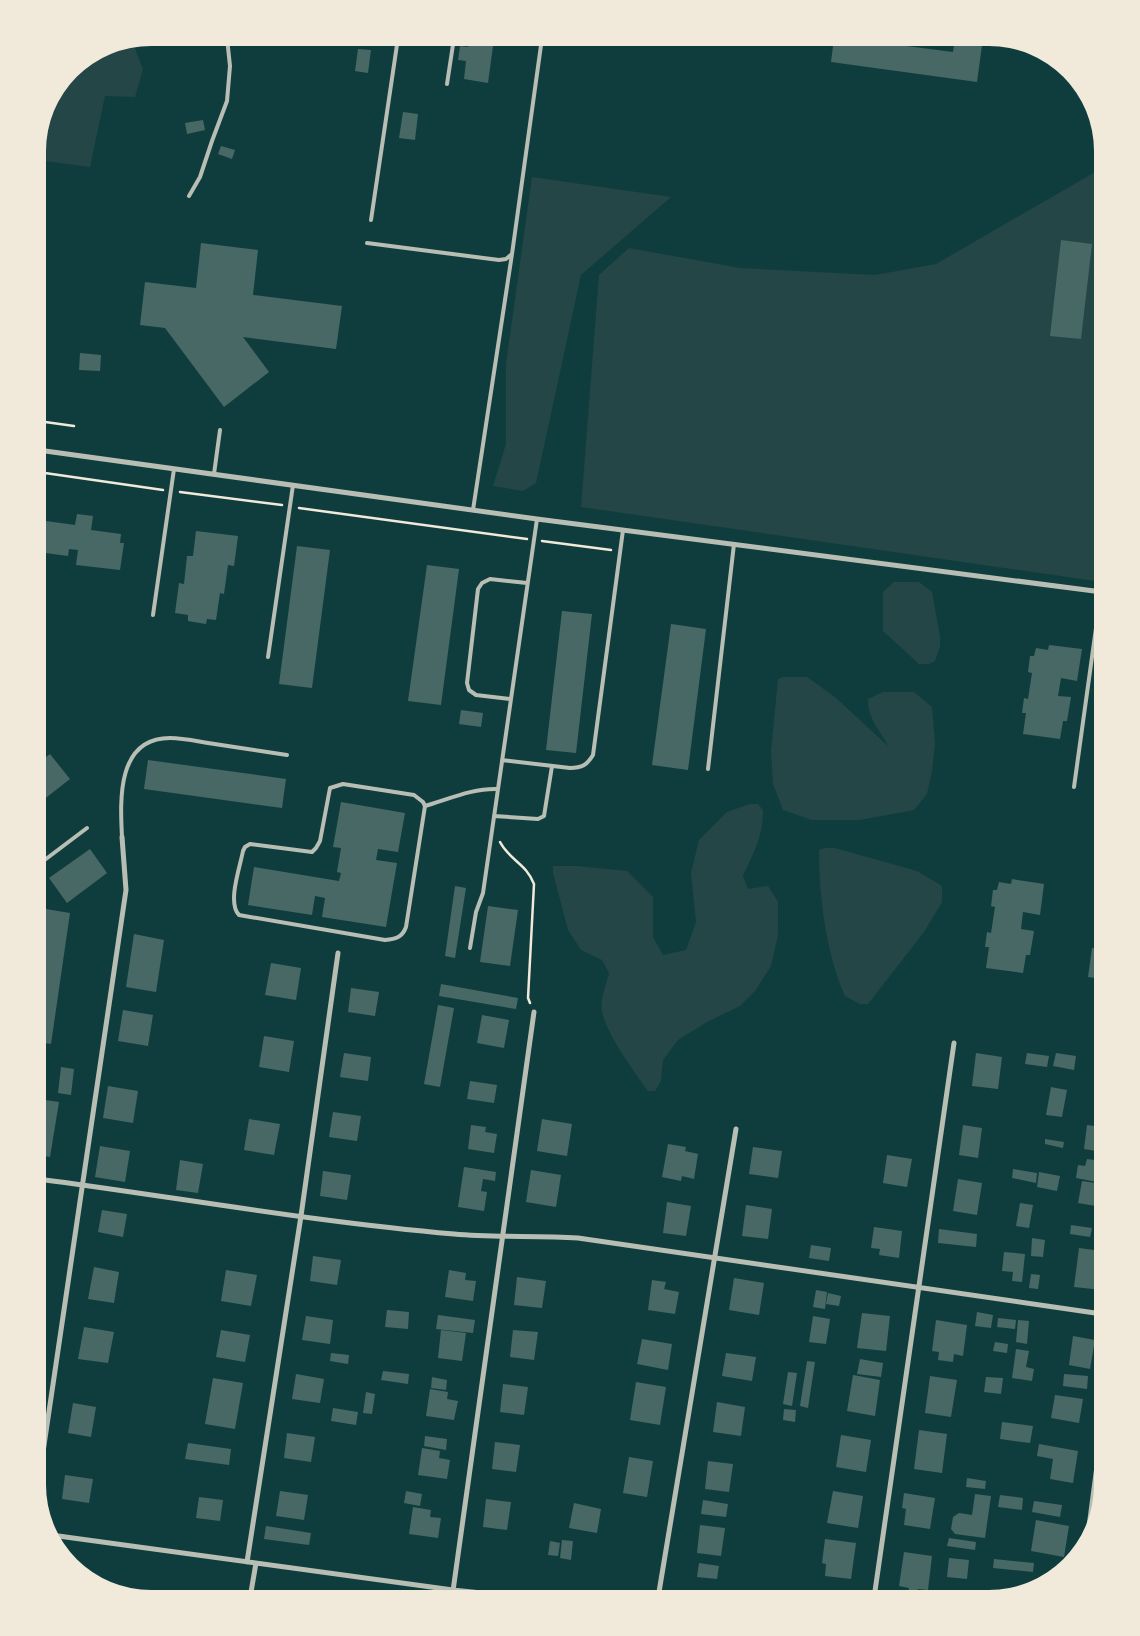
<svg xmlns="http://www.w3.org/2000/svg" width="1140" height="1636" viewBox="0 0 1140 1636" font-family="'Roboto Condensed',sans-serif">
<style>
.green{fill:#244646}
.building{fill:#486865}
.lines{fill:none;stroke-linecap:round;stroke-linejoin:round}
.path{stroke:#f1e9da;stroke-width:2.5}
.service{stroke:#b8beb3;stroke-width:4}
.minor{stroke:#b8beb3;stroke-width:5}
</style>
<rect width="100%" height="100%" fill="#0f3d3e"/>
<!-- green -->
<path class="green" d="M132 41 143 69 135 97 105 96 90 167 38 160V144L46 107 71 71 108 46Z
M1102 168V582L581 507 599 275 629 248 740 268 875 275 936 264Z
M532 177 671 197 581 275 536 483 523 491 493 486 506 444V364Z
M894 582H919L932 592 940 636V646L935 661 929 664H919L883 631V592Z
M783 677H807L835 697 888 746C880 729 868 721 868 699L883 692H914L932 707 935 743 932 771 927 794 914 810 860 820H812L783 810 773 784 771 751 778 679Z
M750 804H758L763 810C763 836 754 852 743 876L748 889 768 886 778 902V935L771 966 755 991 740 1006 707 1022 678 1040 663 1060 661 1081 655 1091H648C635 1073 605 1032 602 1011 600 999 606 985 609 973L602 960 581 950 568 930 553 873V866H576L627 871 653 897V937L663 955 686 950 696 922 691 873 699 840 727 812Z
M824 848H835L917 871 942 886V902L924 932 868 1004H860L845 996C826 953 819 897 819 850Z"/>
<!-- building -->
<path class="building" d="M472 38H491L490 45 493 46 488 83 464 79 466 61 458 60 460 46 468 47Z
M834 38H892L891 44 953 52 955 38H983L977 82 831 62Z
M358 49 371 50 368 73 355 71Z
M403 112 418 114 415 140 399 138Z
M203 120 205 130 187 134 185 123Z
M221 146 235 150 232 159 218 154Z
M1061 240 1092 244 1081 339 1050 336Z
M201 243 258 250 253 295 342 306 336 349 243 337 269 372 224 407 165 328 140 325 145 282 196 288Z
M80 353 101 355 100 371 79 370Z
M77 514 93 516 91 530 121 534 120 543H124L120 570 76 565 78 550 69 549 68 556 38 552 39 520 75 525Z
M196 531 238 536 234 566 228 565 224 594 220 593 216 620 207 619 206 624 188 621V615L175 613 179 583 184 584 187 556H193Z
M297 546 330 550 312 688 279 684Z
M427 565 459 569 441 705 408 701Z
M562 611 592 614 576 753 546 750Z
M671 624 706 629 688 770 652 765Z
M1049 645 1082 649 1077 681 1061 678 1058 696 1071 697 1067 721H1063L1060 739 1023 734 1026 713H1022L1024 698 1028 699 1032 673 1028 672 1030 656H1034L1036 648 1048 650Z
M461 710 483 713 481 727 459 724Z
M50 754 70 779 38 804V763Z
M148 760 286 779 282 808 144 789Z
M341 802 405 813 398 852 378 849 376 860 397 863 386 927 322 917 325 898 315 896 312 915 248 905 254 867 339 881 341 873 337 872 341 848 333 847Z
M90 849 107 873 67 903 49 878Z
M1012 879 1044 884 1040 915 1023 912 1021 929 1034 931 1030 955H1026L1023 973 986 968 989 947H985L987 932 991 933 995 907 991 906 993 890H997L999 882 1011 884Z
M455 886 466 888 455 958 445 956Z
M488 906 518 910 510 966 480 962Z
M40 908 70 913 51 1044 38 1042V923Z
M134 934 164 940 156 992 126 987Z
M1101 937 1102 979 1088 977 1092 948 1100 949Z
M271 963 301 968 296 1000 265 995Z
M441 984 518 998 516 1009 439 996Z
M351 988 379 992 375 1016 348 1012Z
M438 1005 454 1008 440 1087 424 1084Z
M123 1010 153 1015 148 1046 118 1041Z
M482 1015 509 1020 504 1048 477 1043Z
M264 1036 294 1041 289 1072 259 1067Z
M344 1053 371 1057 368 1081 340 1077Z
M976 1053 1002 1057 998 1089 972 1086Z
M1027 1053 1049 1056 1047 1067 1025 1064Z
M1056 1053 1076 1056 1074 1070 1053 1066Z
M61 1067 74 1069 71 1095 58 1093Z
M1101 1069H1102V1101L1097 1100Z
M470 1081 497 1085 494 1103 467 1099Z
M108 1086 138 1091 133 1123 103 1118Z
M1051 1087 1067 1090 1062 1117 1046 1115Z
M38 1099 59 1102 50 1157 38 1155Z
M333 1112 361 1116 357 1141 329 1137Z
M249 1119 280 1124 274 1155 244 1150Z
M542 1119 572 1124 567 1156 537 1151Z
M471 1125 486 1127 485 1132 497 1134 494 1153 468 1149Z
M963 1125 982 1128 978 1158 959 1155Z
M1087 1125 1102 1127V1152L1084 1149Z
M1045 1139 1064 1142 1063 1148 1045 1144Z
M668 1144 686 1147 685 1151 698 1154 694 1179 682 1176 681 1181 662 1177Z
M100 1146 130 1151 125 1182 95 1177Z
M753 1147 782 1151 778 1178 749 1174Z
M887 1155 912 1159 907 1187 883 1183Z
M1087 1159 1102 1161V1183L1076 1178 1078 1165 1085 1166Z
M180 1160 203 1164 198 1193 176 1190Z
M464 1167 496 1172 495 1181 483 1179 481 1191 487 1192 484 1211 458 1207Z
M1013 1169 1037 1173 1036 1183 1012 1178Z
M531 1170 561 1175 556 1207 526 1202Z
M323 1171 351 1175 347 1200 320 1196Z
M1039 1172 1060 1176 1057 1191 1037 1187Z
M958 1179 982 1183 977 1215 953 1211Z
M1082 1181 1102 1184V1207L1078 1203Z
M667 1202 691 1206 686 1236 663 1233Z
M1020 1203 1033 1205 1029 1228 1016 1226Z
M746 1205 772 1209 768 1239 742 1236Z
M102 1210 127 1214 123 1237 98 1232Z
M1071 1225 1092 1228 1090 1237 1070 1234Z
M874 1227 902 1231 899 1258 879 1255 880 1249 871 1248Z
M939 1229 977 1234 976 1247 938 1243Z
M1032 1238 1045 1240 1043 1257 1031 1256Z
M811 1245 831 1248 829 1261 809 1258Z
M1079 1248 1102 1251V1290L1074 1287Z
M1004 1252 1025 1254 1022 1282 1012 1281 1013 1272 1002 1271Z
M313 1256 341 1260 337 1285 310 1281Z
M94 1267 119 1272 114 1303 88 1299Z
M226 1270 257 1275 251 1306 221 1301Z
M449 1270 466 1273 465 1280 476 1281 473 1301 445 1297Z
M1031 1274 1040 1275 1038 1289 1029 1288Z
M517 1277 546 1281 542 1308 514 1305Z
M734 1278 764 1283 759 1315 729 1310Z
M652 1280 666 1282 664 1289 679 1292 675 1314 648 1310Z
M816 1290 827 1292 825 1309 813 1307Z
M828 1293 841 1296 839 1306 826 1304Z
M387 1310 409 1312 408 1329 385 1327Z
M977 1312 993 1315 991 1328 975 1326Z
M862 1313 890 1316 886 1351 857 1348Z
M438 1315 475 1320 473 1333 436 1329Z
M306 1316 333 1320 330 1344 302 1340Z
M813 1316 830 1319 826 1344 809 1342Z
M998 1318 1016 1320 1015 1329 997 1327Z
M936 1320 967 1325 963 1356 954 1354 953 1362 938 1360 939 1352 932 1351Z
M1018 1320 1029 1321 1027 1344 1016 1342Z
M84 1327 114 1332 108 1363 78 1359Z
M221 1330 250 1335 245 1362 216 1357Z
M441 1330 466 1333 462 1361 438 1358Z
M513 1330 538 1332 534 1360 510 1357Z
M1073 1336 1095 1340 1090 1369 1069 1365Z
M642 1339 672 1344 668 1370 637 1364Z
M995 1342 1008 1344 1007 1353 993 1351Z
M1016 1349 1029 1351 1026 1367 1034 1369 1032 1381 1012 1378Z
M331 1353 349 1355 348 1364 330 1361Z
M726 1353 756 1357 752 1381 722 1376Z
M860 1359 883 1363 881 1377 857 1374Z
M807 1361 815 1362 808 1408 800 1406Z
M383 1371 409 1374 408 1384 381 1380Z
M788 1372 797 1373 792 1406 783 1404Z
M296 1374 324 1379 320 1403 292 1399Z
M1064 1374 1088 1376 1087 1389 1063 1386Z
M853 1375 880 1380 875 1416 847 1411Z
M930 1376 957 1380 951 1417 925 1413Z
M432 1377 447 1380 446 1390 431 1388Z
M986 1377 1003 1378 1001 1394 984 1392Z
M213 1378 243 1383 235 1429 205 1424Z
M636 1382 666 1387 660 1425 630 1420Z
M503 1384 528 1387 524 1415 500 1412Z
M430 1389 448 1392 447 1399 458 1401 454 1420 426 1416Z
M366 1392 375 1394 372 1414 363 1413Z
M1055 1395 1083 1399 1079 1423 1051 1418Z
M717 1402 745 1407 741 1436 713 1432Z
M73 1403 96 1407 91 1437 68 1433Z
M333 1408 358 1412 356 1425 331 1421Z
M784 1409 796 1410 795 1422 783 1420Z
M1002 1422 1033 1426 1030 1443 1000 1439Z
M919 1430 947 1434 942 1473 914 1469Z
M287 1433 315 1437 311 1462 284 1458Z
M841 1435 871 1440 866 1472 836 1467Z
M425 1436 447 1439 446 1450 424 1446Z
M495 1442 520 1445 516 1472 492 1469Z
M188 1443 231 1449 229 1465 185 1459Z
M1039 1444 1078 1451 1073 1483 1050 1479 1053 1459 1037 1456Z
M422 1448 440 1451 439 1458 450 1460 447 1479 418 1475Z
M629 1457 653 1461 647 1497 623 1493Z
M708 1461 733 1464 729 1492 705 1489Z
M65 1475 93 1479 89 1503 62 1499Z
M967 1478 986 1481 985 1489 966 1487Z
M280 1491 308 1495 304 1520 276 1516Z
M406 1491 422 1494 420 1506 404 1503Z
M833 1491 863 1496 858 1528 827 1523Z
M904 1493 935 1498 930 1529 904 1525 906 1509 902 1508Z
M975 1494 991 1496 985 1538 955 1534 951 1529 953 1517 959 1513 972 1515Z
M1000 1495 1023 1498 1022 1510 998 1507Z
M199 1497 223 1500 220 1521 196 1518Z
M486 1499 511 1502 507 1530 483 1527Z
M703 1500 728 1504 726 1517 701 1514Z
M1034 1501 1062 1505 1060 1517 1032 1512Z
M574 1503 601 1509 597 1533 569 1528Z
M413 1507 431 1510 430 1517 441 1518 438 1538 409 1534Z
M1036 1520 1069 1526 1064 1557 1031 1551Z
M700 1525 725 1528 721 1556 697 1553Z
M266 1526 311 1533 309 1545 264 1539Z
M949 1538 976 1542 975 1550 947 1546Z
M825 1539 856 1543 851 1579 825 1576 826 1564 822 1563Z
M562 1540 573 1541 571 1560 560 1558Z
M550 1541 560 1543 558 1556 548 1555Z
M904 1552 932 1556 928 1590 918 1589 917 1596 908 1595 909 1588 899 1586Z
M949 1558 969 1560 967 1579 947 1577Z
M994 1559 1034 1563 1033 1572 993 1568Z
M699 1563 719 1566 717 1579 697 1577Z
M1029 1582 1042 1584 1028 1588Z"/>
<g class="lines">
<!-- path -->
<path class="path" d="M38 421 74 426
M38 472 163 490
M180 492 282 505
M299 508 527 539
M542 541 611 550
M500 842C510 861 526 863 534 884L528 998 530 1003
M38 880 43 873"/>
<!-- service -->
<path class="service" d="M447 84 454 38
M189 196 200 177 212 141 227 101 230 66 227 38
M38 220 41 183 38 175
M371 220 398 38
M367 243 499 260 506 259 512 254 542 38
M214 474 220 430
M473 510 512 254
M153 615 174 469
M268 657 293 485
M510 699 476 695 469 690 467 683 478 589 482 583 490 579 527 583
M38 743 40 741
M502 760 570 768C582 768 587 765 593 755L623 530
M708 769 734 544
M1074 787 1101 592
M425 806 423 802 414 795 343 784 330 788 320 841 316 848 312 852 250 844 245 847 243 851C240 867 227 903 239 915L385 940C395 939 402 938 406 927L425 806C449 799 473 788 498 789
M494 816 538 819 544 816 552 766
M122 837C120 799 117 738 170 738 182 738 196 741 208 743 234 747 261 751 287 755
M38 865 87 828
M470 948 476 912 483 893 537 519
M38 1437 45 1438
M55 1544 56 1535"/>
<!-- minor -->
<path class="minor" d="M38 450 537 519 1102 592
M38 1179C176 1197 314 1222 454 1234 495 1238 537 1235 578 1238L1102 1314
M38 1486 126 890 122 837
M51 1535 453 1590 530 1598
M1087 1542 1102 1428
M247 1562 301 1216 338 953
M250 1598 256 1563
M452 1598 534 1012
M658 1598 736 1129
M874 1598 954 1043"/>
</g>
<!-- crop -->
<path d="M0 0H1140V1636H0ZM151 46H989A105 105 0 0 1 1094 151V1485A105 105 0 0 1 989 1590H151A105 105 0 0 1 46 1485V151A105 105 0 0 1 151 46Z" fill="#f1e9da" fill-rule="evenodd"/>
</svg>
